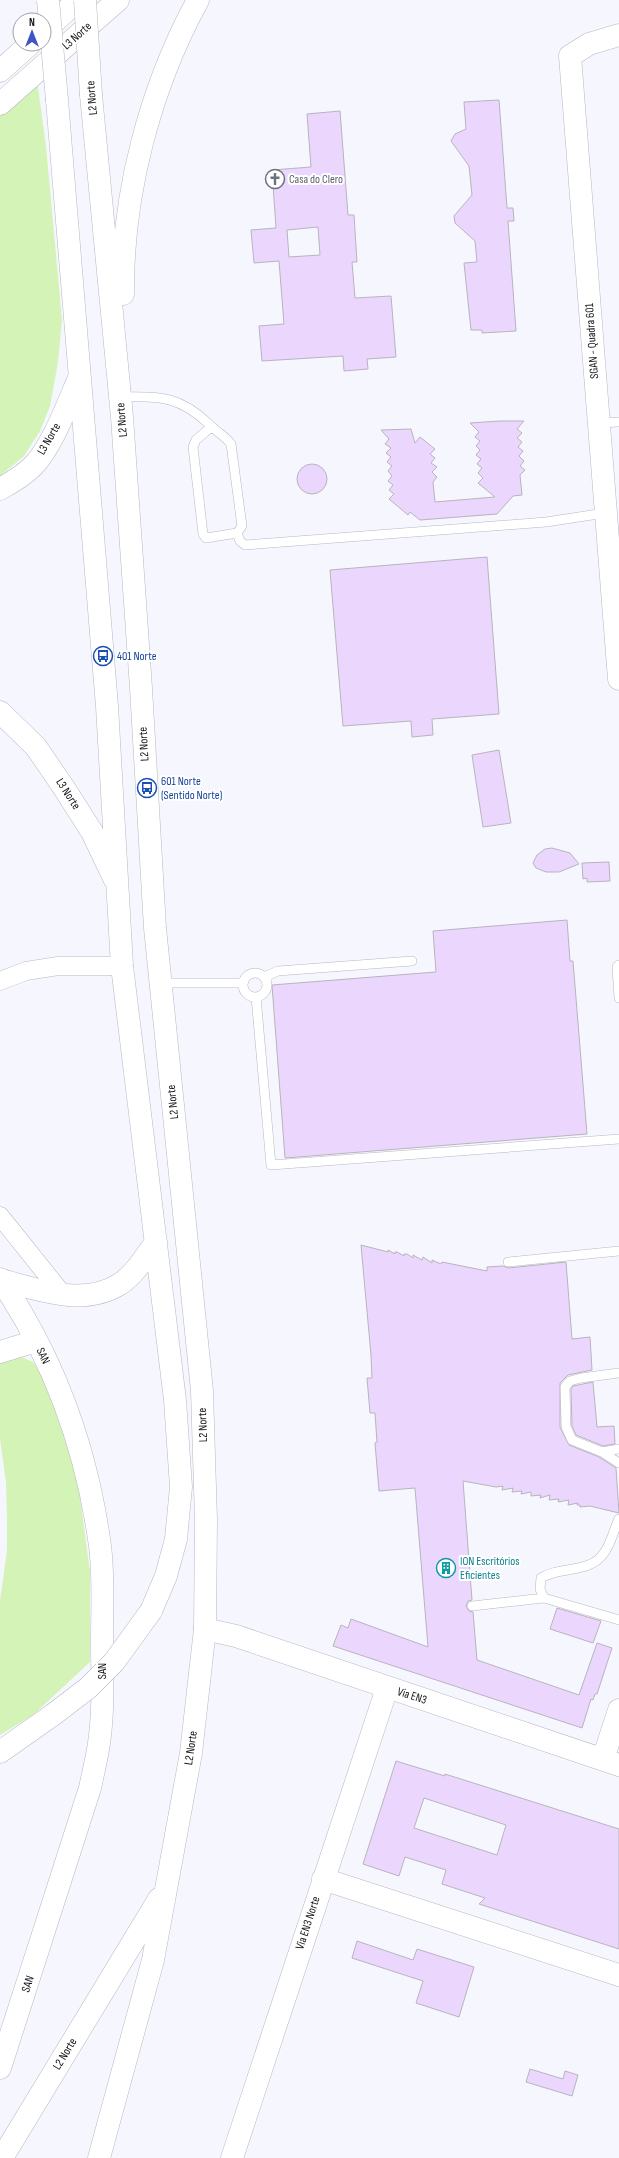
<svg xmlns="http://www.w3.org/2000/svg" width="619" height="2158" viewBox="0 0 619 2158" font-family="'Sofia Sans Condensed',sans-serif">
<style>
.green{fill:#d3f4b6}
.building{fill:#ebd7fd;stroke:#b8b4bd;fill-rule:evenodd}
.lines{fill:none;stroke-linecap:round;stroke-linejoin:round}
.service-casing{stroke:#b7b8c1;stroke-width:10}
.minor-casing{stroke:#b7b8c1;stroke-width:19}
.tertiary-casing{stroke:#b7b8c1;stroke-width:23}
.secondary-casing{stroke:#b7b8c1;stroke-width:23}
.primary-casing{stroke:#b7b8c1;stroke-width:23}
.service{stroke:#fff;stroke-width:9}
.minor{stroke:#fff;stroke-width:18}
.tertiary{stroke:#fff;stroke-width:22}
.secondary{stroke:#fff;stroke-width:22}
.primary{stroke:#fff;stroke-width:22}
.primary-bridge-casing{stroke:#b7b8c1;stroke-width:23;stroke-linecap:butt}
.primary-bridge{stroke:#fff;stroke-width:22}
.labels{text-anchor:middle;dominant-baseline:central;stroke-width:4;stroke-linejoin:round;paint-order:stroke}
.street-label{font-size:12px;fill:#111215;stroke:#fff}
.worship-label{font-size:12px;fill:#5b616d;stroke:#fff;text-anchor:start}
.transit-label{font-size:12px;fill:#164399;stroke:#fff;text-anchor:start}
.culture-label{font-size:12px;fill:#0d838f;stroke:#fff;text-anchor:start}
</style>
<rect width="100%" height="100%" fill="#f5f6fe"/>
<!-- green -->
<path class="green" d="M37 80 46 146 62 320 58 362 50 406 40 431 24 456 0 476V113Z
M19 1356 33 1362 52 1392 78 1482 90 1572V1662L33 1715 0 1735V1600L7 1551V1519L6 1483 0 1439V1363L9 1357Z"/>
<!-- building -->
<path class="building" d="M499 100 507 208H513L514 221H508L516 331 482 333V330H471L464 263 477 262 475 241 455 223 454 216 472 195 469 166 451 141 455 134 466 129 464 102Z
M340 111 348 215H354L357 262H352L355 298 391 296 396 357 367 359 368 369 344 371 343 356 262 361 259 326 284 324 279 261 254 263 251 230 276 228 272 170 311 167 307 114ZM318 227 320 255 289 257 287 230Z
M500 421H524L517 429 522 433 517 438 522 442 518 447 523 451 519 456 524 461 520 466 525 470 520 475 522 495 513 496 497 514 420 520 410 512 408 515 389 499 394 494 389 490 393 485 388 481 392 476 388 471 392 466 387 462 391 457 386 453 391 448 385 444 389 439 381 430 411 429 415 443 420 437 435 449 430 454 435 458 431 463 437 467 432 472 437 477 433 482 435 502 495 497 478 483 483 478 478 473 482 468 477 464 481 459 476 455 480 450 476 446 480 441 475 437 479 432 470 423Z
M297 479a15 15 0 1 1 30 0a15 15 0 1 1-30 0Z
M487 557 499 714 432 719 433 735 412 737 411 721 343 726 330 570Z
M499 750 511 823 483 827 472 755Z
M552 848 570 853 579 864 559 872H546L536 868 533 863 537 855 545 849Z
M609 862 610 881 587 882V878L583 879 582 863Z
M567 920 570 961H573L587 1134 285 1158 272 985 436 972 433 931Z
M361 1245 388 1252V1250L395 1254V1252H397L404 1256V1254H407L413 1258V1255L422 1260 423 1257 432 1263V1260L441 1264 442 1262 487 1271V1267L503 1266 509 1268 566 1262 572 1339 590 1337 592 1370 568 1375 560 1383V1427L569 1445 599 1457 616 1468 619 1513 590 1506 580 1507V1505H577L578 1503 568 1505 569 1500 558 1502 559 1499 549 1500 550 1495 540 1498 541 1495 531 1496V1492L521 1494 522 1491 512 1492 513 1488 502 1490 503 1486 496 1487 463 1481 472 1600 468 1601 466 1606 469 1611 473 1612 477 1660 579 1695 597 1643 612 1648 597 1694H595L593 1700 591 1699 582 1728 333 1646 341 1625 348 1628 351 1619 428 1647 415 1488 379 1491 375 1443 377 1442 375 1413H370L367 1378H372L371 1355Z
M593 1382 597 1427 614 1426 615 1444 603 1446 576 1435 572 1426 571 1389 573 1386Z
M557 1608 601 1621 593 1643 550 1629Z
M396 1761 445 1776V1774L619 1829V1949L479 1904 485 1898 442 1884 446 1870 405 1857 399 1876 363 1864ZM424 1798 506 1825 497 1855 414 1828Z
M357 1941 413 1960 417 1949 474 1967 459 2017 416 2003 423 1981 352 1958Z
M530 2069 563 2079 565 2071 578 2075 572 2096 526 2082Z"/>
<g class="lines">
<!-- service casing -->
<g class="service-casing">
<path id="service" d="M123 397C162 396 181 397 210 425 217 432 225 436 231 444L242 526 237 533 206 538 203 534 193 447 196 440 211 427
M598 423 619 422
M237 533 240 541 245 545 546 522 605 513
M619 965 617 967 619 998
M243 985a12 12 0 1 1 24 0a12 12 0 1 1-24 0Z
M264 977 278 971 412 961
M161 983H242
M256 997 271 1165 619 1139
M508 1262 619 1251
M619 1373 581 1378 570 1381 565 1387 566 1427 572 1440 602 1452 619 1463
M602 1452 619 1449
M619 1519C614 1529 611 1544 604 1553 590 1574 559 1566 541 1578L540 1589 544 1598 619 1620
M472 1606 544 1598"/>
</g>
<!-- minor casing -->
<g class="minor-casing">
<path id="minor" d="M0 981 26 971 58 966H122
M0 1216 64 1296"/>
</g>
<!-- tertiary casing -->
<g class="tertiary-casing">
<path id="tertiary" d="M619 35 589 44 570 56 619 679
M205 1629 236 1636 619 1765
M603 1759 619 1710
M323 1879 619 1975
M232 2158 387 1688"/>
</g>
<!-- secondary casing -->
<g class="secondary-casing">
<path id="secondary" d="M0 1279C55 1360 87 1450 100 1546 104 1577 102 1610 102 1640 102 1675 104 1709 99 1743 97 1758 93 1773 90 1788L0 2068
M0 1352 36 1341"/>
</g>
<!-- primary casing -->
<g class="primary-casing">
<path id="primary" d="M44 31 78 0
M0 71 30 44
M91 95 122 417 141 688 155 928 202 1391 206 1520 205 1629 191 1753 153 1960 99 2158
M57 100 107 706 122 966 175 1400 181 1487 176 1539 166 1576 151 1611
M0 104 118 0
M123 294C122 194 150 88 198 0
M0 489C11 483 24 475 33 466 52 447 68 403 79 378
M0 712 36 747 64 788 92 832 114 878
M1 1280C40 1290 83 1307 120 1284 135 1274 145 1257 156 1242
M0 1752 54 1714
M2 2158 159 1899"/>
</g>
<!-- service -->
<use href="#service" class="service"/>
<!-- minor -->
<use href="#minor" class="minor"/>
<!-- tertiary -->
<use href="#tertiary" class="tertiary"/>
<!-- secondary -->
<use href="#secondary" class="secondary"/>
<!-- primary -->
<use href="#primary" class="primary"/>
<!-- primary-bridge casing -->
<g class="primary-bridge-casing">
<path id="primary-bridge" d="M48 0 57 100
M85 0 91 95
M54 1714 88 1688 114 1662 151 1611"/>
</g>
<!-- primary-bridge -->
<use href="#primary-bridge" class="primary-bridge"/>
</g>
<!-- icons -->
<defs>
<g id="church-ring" transform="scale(1)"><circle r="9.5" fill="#fff" stroke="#6b7280" stroke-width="1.5"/><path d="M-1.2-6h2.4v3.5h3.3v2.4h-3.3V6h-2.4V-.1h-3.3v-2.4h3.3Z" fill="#6b7280"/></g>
<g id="bus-ring" transform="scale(1)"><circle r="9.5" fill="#fff" stroke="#1a4fb4" stroke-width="1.5"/><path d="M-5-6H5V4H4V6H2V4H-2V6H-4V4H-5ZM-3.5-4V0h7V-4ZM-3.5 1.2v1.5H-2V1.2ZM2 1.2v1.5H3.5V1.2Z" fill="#1a4fb4"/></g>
<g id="building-ring" transform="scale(1)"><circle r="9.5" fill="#fff" stroke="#0f9aa8" stroke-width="1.5"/><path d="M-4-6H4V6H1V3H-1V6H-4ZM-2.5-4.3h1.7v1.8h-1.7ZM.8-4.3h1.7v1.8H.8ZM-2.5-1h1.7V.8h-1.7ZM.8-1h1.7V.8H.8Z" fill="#0f9aa8"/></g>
</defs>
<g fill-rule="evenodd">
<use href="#church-ring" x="275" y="179"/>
<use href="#bus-ring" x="103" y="656"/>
<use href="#bus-ring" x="147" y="788"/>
<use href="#building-ring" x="446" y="1568"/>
</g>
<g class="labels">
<!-- street labels -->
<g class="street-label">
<text transform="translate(77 36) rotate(-42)">L3 Norte</text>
<text transform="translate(92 98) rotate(-95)">L2 Norte</text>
<text transform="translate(592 341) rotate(-94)">SGAN - Quadra 601</text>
<text transform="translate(122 420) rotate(-95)">L2 Norte</text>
<text transform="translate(49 439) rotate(-60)">L3 Norte</text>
<text transform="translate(144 744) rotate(-93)">L2 Norte</text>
<text transform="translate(68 794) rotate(57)">L3 Norte</text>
<text transform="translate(173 1102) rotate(-96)">L2 Norte</text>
<text transform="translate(43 1356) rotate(65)">SAN</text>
<text transform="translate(203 1425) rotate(-92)">L2 Norte</text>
<text transform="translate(102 1671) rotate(-90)">SAN</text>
<text transform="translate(412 1696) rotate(18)">Via EN3</text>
<text transform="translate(191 1748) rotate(-82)">L2 Norte</text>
<text transform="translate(308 1923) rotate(-72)">Via EN3 Norte</text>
<text transform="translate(28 1984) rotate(-72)">SAN</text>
<text transform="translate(65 2054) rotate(-59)">L2 Norte</text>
</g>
<!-- worship labels -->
<g class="worship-label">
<text x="289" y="179">Casa do Clero</text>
</g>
<!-- transit labels -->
<g class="transit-label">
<text x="117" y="656">401 Norte</text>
<text x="161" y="781">601 Norte<tspan x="161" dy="14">(Sentido Norte)</tspan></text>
</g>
<!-- culture labels -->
<g class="culture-label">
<text x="460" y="1561">ION Escritórios<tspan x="460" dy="14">Eficientes</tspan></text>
</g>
</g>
<!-- north arrow -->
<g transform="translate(32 32)"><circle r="19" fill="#ffffff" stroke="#a0a0a1"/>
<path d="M0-3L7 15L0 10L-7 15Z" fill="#3f54c7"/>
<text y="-6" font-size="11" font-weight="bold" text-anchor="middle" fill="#111215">N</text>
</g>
</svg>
